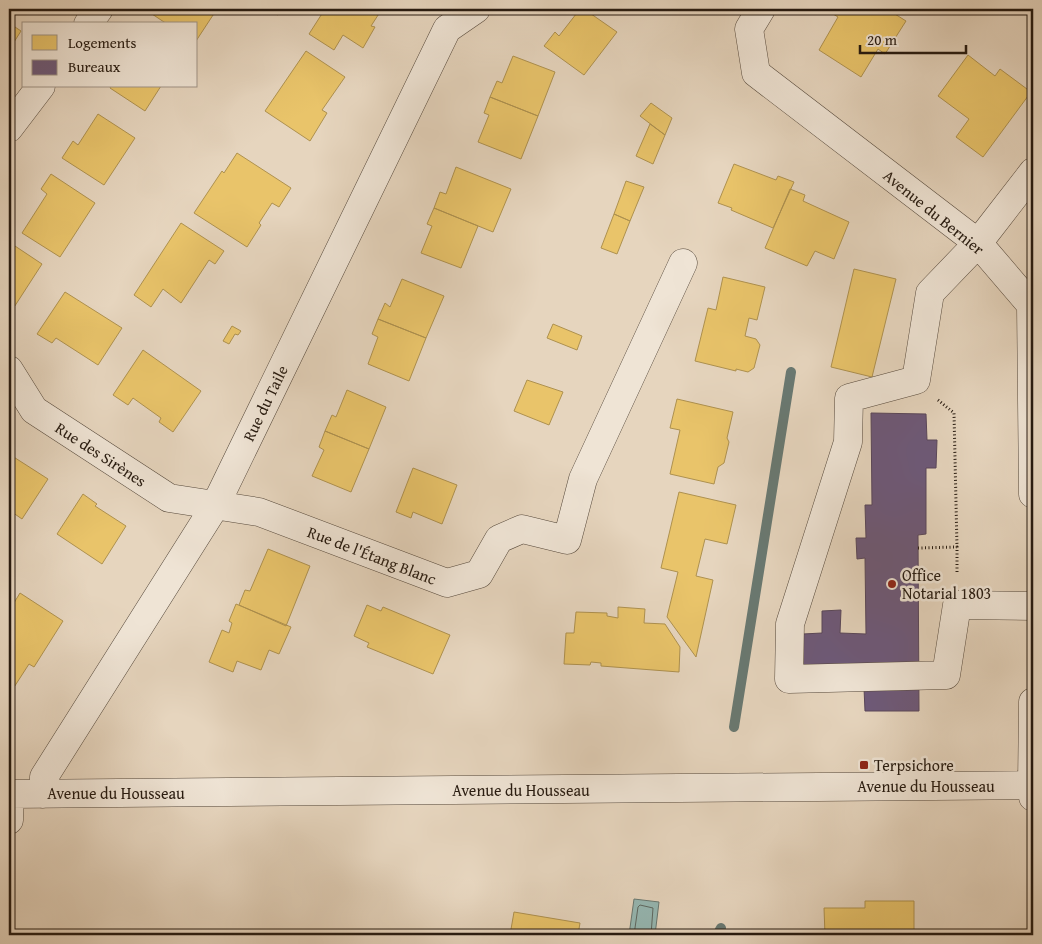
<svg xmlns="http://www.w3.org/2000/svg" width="1042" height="944" viewBox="0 0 1042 944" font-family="'Gentium Book Plus',serif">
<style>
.water{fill:#96b8b3;stroke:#697972}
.homes{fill:#e9c46a;stroke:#ae914f}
.offices{fill:#6d597a;stroke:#58465a}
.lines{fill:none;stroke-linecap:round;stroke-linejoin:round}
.shore{stroke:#5e6962;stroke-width:1}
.stream{stroke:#697972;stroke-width:10}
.minor-casing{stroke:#56493c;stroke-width:29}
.path{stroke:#261a10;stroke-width:3;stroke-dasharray:1 2.5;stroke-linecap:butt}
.minor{stroke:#efe4d5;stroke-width:28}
.poi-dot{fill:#8f2418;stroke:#efe4d5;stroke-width:2}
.labels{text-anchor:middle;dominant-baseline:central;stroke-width:5;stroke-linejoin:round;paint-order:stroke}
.street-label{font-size:16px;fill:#261a10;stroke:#efe4d5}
.poi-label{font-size:16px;fill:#261a10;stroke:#efe4d5;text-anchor:start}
</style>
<rect width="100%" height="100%" fill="#e6d5be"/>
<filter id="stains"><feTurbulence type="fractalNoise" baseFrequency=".004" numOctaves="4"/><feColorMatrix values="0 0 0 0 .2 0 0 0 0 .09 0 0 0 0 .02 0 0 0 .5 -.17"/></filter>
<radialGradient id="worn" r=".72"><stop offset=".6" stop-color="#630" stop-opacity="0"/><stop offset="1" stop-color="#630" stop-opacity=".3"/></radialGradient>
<!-- water -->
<path class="water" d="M634 899 659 902 655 935H629Z"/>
<!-- homes -->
<path class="homes" d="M155 9H217L196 41V24H167L152 14Z
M268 9H282L278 15Z
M325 9H382L371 26 375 27 363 48 343 35 334 50 309 34Z
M580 9H584L617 32 584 75 544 46 555 32 559 36Z
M825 9H887L906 21 885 54 878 49 861 77 819 50 838 17Z
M9 23 21 31 9 50Z
M306 51 345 77 322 110 327 113 310 141 265 111Z
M968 55 995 76 1000 69 1031 92 983 157 956 137 969 119 938 96Z
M513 56 555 72 538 116 490 97 497 81 502 83Z
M111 86H161L145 111 110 88Z
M490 97 538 116 521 159 478 142 489 115 484 113Z
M651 103 672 118 665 135 640 116Z
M98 114 135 138 104 185 62 158 73 141 78 145Z
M650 124 665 135 653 164 636 156Z
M237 153 291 188 279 207 272 203 259 223 261 225 247 247 194 213 222 171 224 173Z
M734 164 776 180 778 176 794 182 773 228 731 210 732 208 718 203Z
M456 167 511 189 493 232 434 208 440 192 446 194Z
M51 174 95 203 60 257 22 233 47 194 41 189Z
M626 181 644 187 630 221 614 214Z
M790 189 805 195 803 201 849 222 834 259 815 251 807 266 765 248Z
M434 208 478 226 461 268 421 253 432 226 427 224Z
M614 214 630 221 617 254 601 248Z
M181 223 224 251 215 264 209 260 181 303 163 289 151 307 134 295Z
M9 242 42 264 9 315Z
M854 269 896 279 872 377 831 367Z
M723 277 765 287 757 320 749 318 745 336 756 339 760 345 754 368 748 372 736 369V371L695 361 708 308 716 310Z
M402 279 444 296 426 338 378 319 385 303 390 307Z
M65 292 122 328 98 365 56 338 52 343 37 334Z
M378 319 426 338 409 381 368 364 378 337 372 334Z
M553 324 582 336 577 350 547 338Z
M232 326 241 331 238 335 235 334 229 344 223 341Z
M143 350 201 391 173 432 159 422 161 418 133 398 128 405 113 395Z
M527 380 563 392 549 425 514 411Z
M347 390 386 407 369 449 325 431 332 415 336 417Z
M677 399 733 412 727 438 729 442 724 463 718 467 714 484 670 474 680 430 670 428Z
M325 431 369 449 351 492 312 476 324 450 319 447Z
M9 454 48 479 22 519 9 510Z
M413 468 457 485 442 524 413 512 411 518 396 512Z
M679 492 736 505 727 544 705 539 696 576 713 580 696 657 667 617 678 572 661 568Z
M83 494 97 504 95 506 126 526 102 564 57 534Z
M268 549 310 566 286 626 239 605 245 590 250 591Z
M20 593 63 621 34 667 29 664 9 695V611Z
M236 604 291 627 279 654 269 650 261 670 237 661 233 672 209 662 222 630 229 633 232 623 229 621Z
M367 605 381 611 383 607 450 635 433 674 367 647 369 643 354 636Z
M618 607 645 609 644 623 665 624 680 647 679 672 601 666V663L591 662 590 665 564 664 566 633H574L576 612 607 613V616L618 618Z
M865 901H914V935H825L824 908H865Z
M514 912 580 923 578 935H510Z"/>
<!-- offices -->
<path class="offices" d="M871 413 926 414 927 440H937L936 468H926V534L918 535 919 711H865L864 688H803V634L822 633V611L841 610 840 633 866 634 865 558 857 559 856 538H866L865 505H872Z"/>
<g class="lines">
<!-- shore -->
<path class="shore" d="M634 935 638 907 640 905 653 908 651 935"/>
<!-- stream -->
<path class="stream" d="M734 727 791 372
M717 935 721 928"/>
<!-- minor casing -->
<g class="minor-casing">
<path id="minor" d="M761 9 749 29 756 73 978 243 1031 305 1033 494
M88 24 99 9
M9 128 41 86
M1033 172 978 243 930 293 916 380 849 398 848 442 790 624 789 679 946 675 957 605 1033 606
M9 370 34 410 169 498 259 512 447 583 479 574 499 539 522 529 567 540 583 479 683 263
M1033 702 1032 785 1033 797
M9 794 1033 785
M43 794 44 777 215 506 447 29 476 9
M9 820 10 794"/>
</g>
<!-- path -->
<path class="path" d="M938 400 954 413 957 547
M918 548 957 547V574"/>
<!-- minor -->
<use href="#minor" class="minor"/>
</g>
<!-- markers -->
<g class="poi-dot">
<circle cx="892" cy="584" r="5"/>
<rect x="859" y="760" width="10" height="10" rx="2.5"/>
</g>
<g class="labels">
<!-- street labels -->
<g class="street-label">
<text transform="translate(934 212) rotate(39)">Avenue du Bernier</text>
<text transform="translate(265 403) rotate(-64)">Rue du Taile</text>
<text transform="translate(101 454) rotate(33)">Rue des Sirènes</text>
<text transform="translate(372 555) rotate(21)">Rue de l'Étang Blanc</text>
<text x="926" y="786">Avenue du Housseau</text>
<text x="521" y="790">Avenue du Housseau</text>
<text x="116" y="793">Avenue du Housseau</text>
</g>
<!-- poi labels -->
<g class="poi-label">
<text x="902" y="575">Office<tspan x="902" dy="18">Notarial 1803</tspan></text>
<text x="874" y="765">Terpsichore</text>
</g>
</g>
<!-- margin -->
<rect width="1042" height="944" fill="none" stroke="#e6d5be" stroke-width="30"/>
<rect x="10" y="10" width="1022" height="924" fill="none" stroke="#261a10" stroke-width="2.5"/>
<rect x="15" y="15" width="1012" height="914" fill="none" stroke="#261a10"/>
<!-- legend -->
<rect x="22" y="22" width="175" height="65" fill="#efe4d5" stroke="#9f9386"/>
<rect x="32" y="35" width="25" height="15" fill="#e9c46a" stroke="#9f9386"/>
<text x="68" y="48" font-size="15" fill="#261a10">Logements</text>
<rect x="32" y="60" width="25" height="15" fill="#6d597a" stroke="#9f9386"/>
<text x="68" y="72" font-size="15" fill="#261a10">Bureaux</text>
<!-- scale -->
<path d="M860 45v8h106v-8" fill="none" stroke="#261a10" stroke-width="2.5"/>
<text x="867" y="45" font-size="15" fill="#261a10" stroke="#efe4d5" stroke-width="4" paint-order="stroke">20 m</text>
<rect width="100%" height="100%" filter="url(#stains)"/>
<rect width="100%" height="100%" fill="url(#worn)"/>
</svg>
